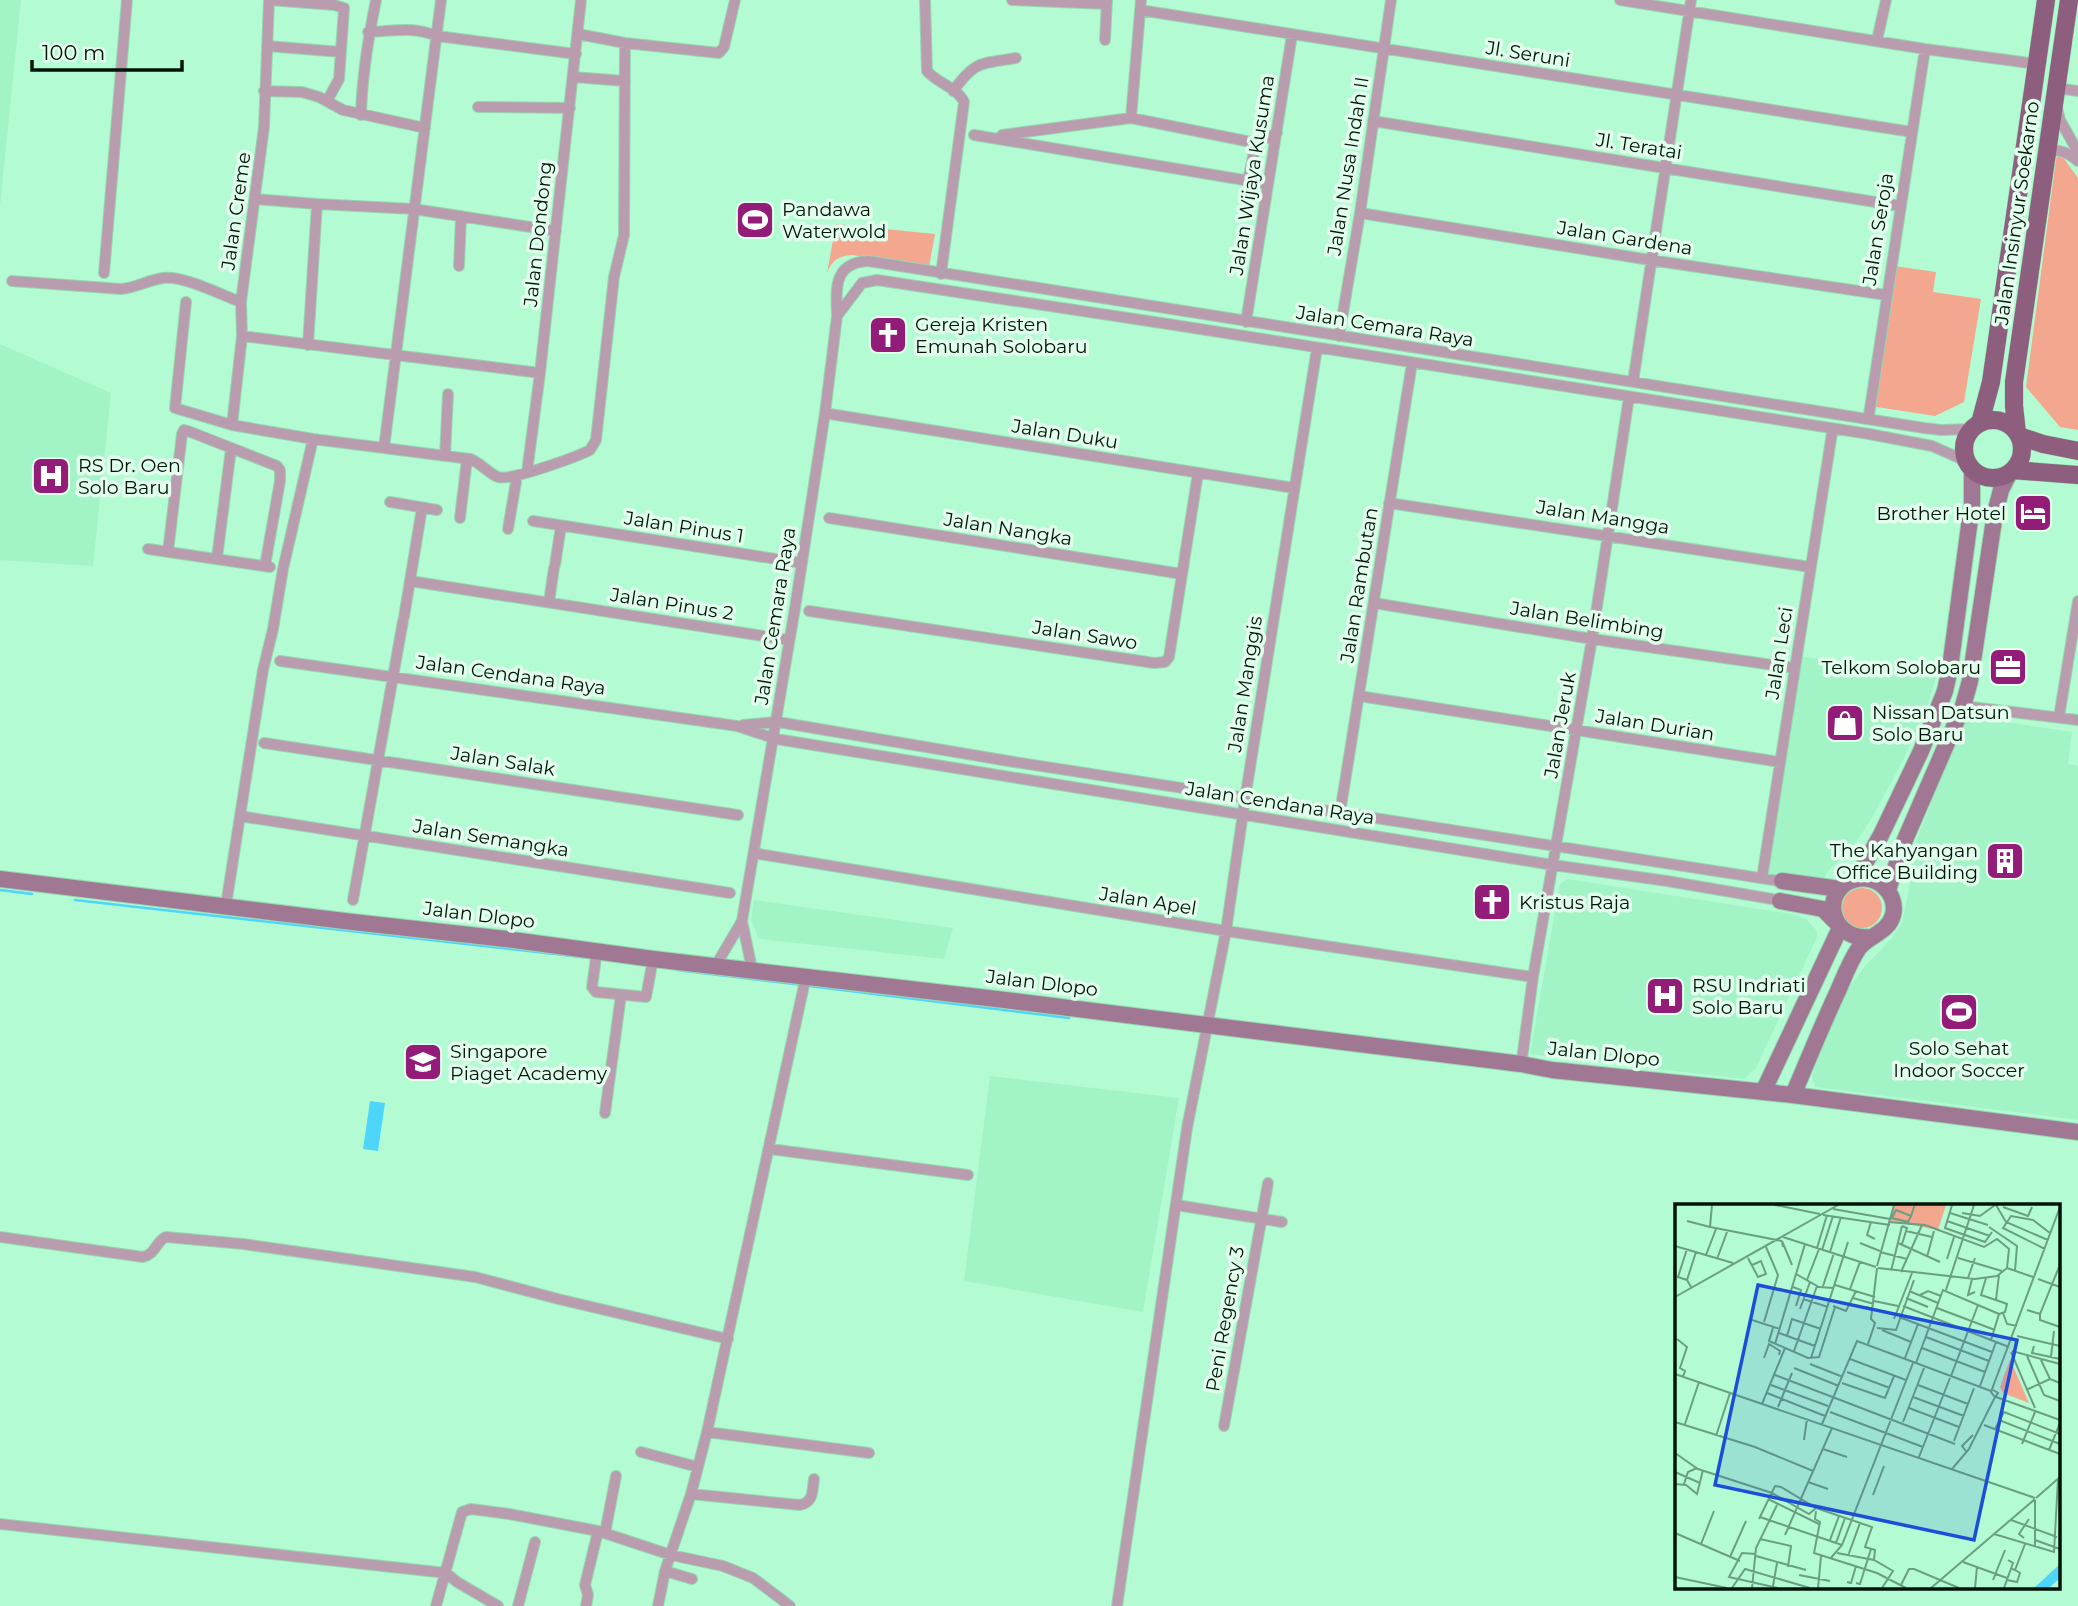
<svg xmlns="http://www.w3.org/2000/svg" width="2078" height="1606" viewBox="0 0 2078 1606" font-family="Montserrat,sans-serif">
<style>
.built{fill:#a2f3c6}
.green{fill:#f3a78e}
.water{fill:#4ed6fa}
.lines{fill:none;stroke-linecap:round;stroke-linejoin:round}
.stream{stroke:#4ed6fa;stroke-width:2.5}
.street-casing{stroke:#96d7b2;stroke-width:12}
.secondary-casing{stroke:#96d7b2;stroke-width:18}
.primary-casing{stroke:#96d7b2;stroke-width:19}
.street{stroke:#b99daf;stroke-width:10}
.secondary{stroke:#a17893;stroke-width:16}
.primary{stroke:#8e5e7f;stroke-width:18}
.labels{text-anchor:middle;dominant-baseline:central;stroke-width:7;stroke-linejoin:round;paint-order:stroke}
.street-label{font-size:19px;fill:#001407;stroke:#e2feed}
.poi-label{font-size:19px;fill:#001407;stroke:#e2feed;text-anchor:start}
.inset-road{fill:none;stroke:#6b9f81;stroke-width:2}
.view{fill:#1d4ed8;fill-opacity:0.15;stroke:#1d4ed8;stroke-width:3.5}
.inset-edge{fill:none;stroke:#001407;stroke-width:3.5}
</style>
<rect width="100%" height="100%" fill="#b3fcd3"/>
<!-- built -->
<path class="built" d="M0 0H21L0 206Z
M0 344 111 393 93 566 0 560Z
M1798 656 1936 677 1926 711 1903 760 1873 816 1853 847 1829 870 1820 884 1766 874Z
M1966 716 2072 732 2068 764 2078 766V1120L1815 1087 1812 1075 1843 995 1866 965 1891 939 1902 923 1909 889 1914 846Z
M1567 879 1792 914 1806 919 1817 931V937L1756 1068 1744 1079 1530 1054 1560 884Z
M754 900 953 928 944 959 759 939 751 920Z
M990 1076 1179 1098 1143 1312 964 1281Z"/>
<!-- green -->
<path class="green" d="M2058 155 2062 156 2078 178V430L2060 427 2026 387 2056 159Z
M836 224 935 234 929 267 852 255C839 256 832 260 827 273Z
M1894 266 1936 272 1933 292 1981 299 1964 402 1935 416 1870 406Z
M1842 908a20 20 0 1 1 40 0a20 20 0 1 1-40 0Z"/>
<!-- water -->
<path class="water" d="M370 1101 385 1103 378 1151 363 1149Z"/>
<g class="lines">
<!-- stream -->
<path class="stream" d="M0 890 32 894
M75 900 590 958
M677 970 802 985
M809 986 1069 1018"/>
<!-- street casing -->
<g class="street-casing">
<path id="street" d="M269 0 334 5 344 8 339 79 327 101
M925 0 927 71C937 83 958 88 964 102L941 274
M1012 0 1107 4
M1620 0 1925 49 2037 64
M1140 10 1912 132
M368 32C395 31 411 26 437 36L576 54
M578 34 625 43 719 53 724 47 735 0
M1105 40 1107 0
M1877 40 1886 0
M267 46 341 52
M573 77 625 81
M2057 88 2078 91
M264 91 302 92 319 97 343 110 425 128
M953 91C976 60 980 64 1016 58
M478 107 570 108
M2057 108 2060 120 2078 152
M361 115C362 75 368 39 376 0
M1131 118 1256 143
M1373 121 1900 206
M974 135 1268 184
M1002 135 1131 118 1141 0
M2048 151C2061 149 2068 153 2078 161
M1248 180 1256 143 1277 133
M255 199 317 204
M1360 213 1650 260 1886 295
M459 266 461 216
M104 273 127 0
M12 281 121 289C136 288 148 280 163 278 183 275 221 295 241 302
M186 302 175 408 232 425 313 439 470 459C481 463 488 473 498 477 511 481 576 457 590 450L596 440 614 277 624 235 625 43
M837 316 862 283 877 280 1168 324 1869 434 1932 446 1966 461
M1246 322 1292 35
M242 336 540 373
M1339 336 1360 213 1391 0
M308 345 317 204 414 209 556 231
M1633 382 1691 0
M830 414 1294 488
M1869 415 1925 49
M232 425 242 336 241 302 264 127 269 0
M384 448 441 0
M445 456 448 394
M527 472 540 373 581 0
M390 502 437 510
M1389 503 1810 567
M460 518 467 459
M829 518 1182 574
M533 521 802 563
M508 529 517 476
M148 549 270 567
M168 552 182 434 184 430 188 431 277 466 280 470V481L265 566
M217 558 231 449
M555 565 561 526
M410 581 789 640
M549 602 554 568
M1374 603 1592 639 1794 668
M809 611 1154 663 1165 662 1169 657 1198 473
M404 617 422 508
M280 661 737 726 773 738
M1359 696 1780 762
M1963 706 2078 720
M2059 717 2078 601
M778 722 1008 761 1780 881
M743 725 775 722
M776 739 1553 865 1667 881 1778 900
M264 743 738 815
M1340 813 1412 363
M246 817 730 893
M759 854 1226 931 1533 977
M1762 878 1832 433
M353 900 403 621
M226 905 263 670 273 629 283 569 313 439
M742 921 752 969
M597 950 592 987 596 992 646 997 653 959
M716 965 742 921 795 608 825 413 837 316C836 289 833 263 868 261L1924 428 1941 430 1971 429
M1522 1059 1533 977 1592 639 1629 397
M605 1113 621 995
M770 1149 968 1175
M1176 1205 1282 1222
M0 1237 143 1257C156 1254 156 1241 166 1237L243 1244 475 1277 558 1299 728 1339
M1224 1426 1268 1183
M707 1432 869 1453
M641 1452 698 1467
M691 1494 800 1505C814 1502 812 1491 814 1479
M0 1524 446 1573 457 1582 498 1606
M605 1533 616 1476
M665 1571 692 1579
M436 1606 462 1512 471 1509 509 1514 598 1531 671 1555 723 1566 753 1578 790 1606
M518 1606 535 1542
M586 1606 588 1595 585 1585 598 1531
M658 1606 665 1571 691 1494 707 1432 806 976
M1117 1606 1187 1128 1226 931 1245 799 1317 348"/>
</g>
<!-- secondary casing -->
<g class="secondary-casing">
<path id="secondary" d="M0 879 353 922 506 939 653 959 1005 1000 1521 1064 1552 1070 1793 1095 2078 1132
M1856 879 1881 835 1921 751 1945 691 1950 668 1972 504V470
M1782 881 1840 889
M1888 890 1904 842 1963 706 1970 681 1995 513 2001 490 2009 474
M1780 901 1823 909 1836 922
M1763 1092 1840 928
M1793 1095C1808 1060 1822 1025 1838 991 1844 977 1850 961 1859 948 1869 935 1888 933 1893 915 1898 895 1879 875 1858 879 1819 886 1828 942 1871 937"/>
</g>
<!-- primary casing -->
<g class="primary-casing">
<path id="primary" d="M1964 449a29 29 0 1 1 58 0a29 29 0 1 1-58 0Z
M1980 423 1991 382 2046 0
M2017 433 2014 406V382L2069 0
M2019 436 2043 444 2078 451
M2013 470 2078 475"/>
</g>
<!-- street -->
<use href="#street" class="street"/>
<!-- secondary -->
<use href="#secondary" class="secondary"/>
<!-- primary -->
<use href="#primary" class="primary"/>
</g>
<!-- icons -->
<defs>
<g id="stadium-square" transform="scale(2.0125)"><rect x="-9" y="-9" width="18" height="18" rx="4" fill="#931c79" stroke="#e2feed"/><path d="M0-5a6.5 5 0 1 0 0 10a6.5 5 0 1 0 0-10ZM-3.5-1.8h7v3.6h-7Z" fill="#fff"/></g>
<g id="church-square" transform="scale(2.0125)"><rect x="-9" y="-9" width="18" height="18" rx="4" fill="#931c79" stroke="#e2feed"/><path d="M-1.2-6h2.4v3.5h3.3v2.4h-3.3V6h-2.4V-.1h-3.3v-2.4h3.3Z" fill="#fff"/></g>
<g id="hospital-square" transform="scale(2.0125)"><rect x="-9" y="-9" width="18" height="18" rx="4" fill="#931c79" stroke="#e2feed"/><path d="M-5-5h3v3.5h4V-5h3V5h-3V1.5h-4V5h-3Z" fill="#fff"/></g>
<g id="hotel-square" transform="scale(2.0125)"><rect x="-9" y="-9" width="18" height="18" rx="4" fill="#931c79" stroke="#e2feed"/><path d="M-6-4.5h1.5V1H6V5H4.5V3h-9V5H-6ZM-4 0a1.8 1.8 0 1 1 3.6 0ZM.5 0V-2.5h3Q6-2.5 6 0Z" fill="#fff"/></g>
<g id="office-square" transform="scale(2.0125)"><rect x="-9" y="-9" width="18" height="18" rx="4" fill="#931c79" stroke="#e2feed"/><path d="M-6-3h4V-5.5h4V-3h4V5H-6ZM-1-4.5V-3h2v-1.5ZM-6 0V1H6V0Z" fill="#fff"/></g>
<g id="shop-square" transform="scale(2.0125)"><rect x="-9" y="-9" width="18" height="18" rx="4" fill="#931c79" stroke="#e2feed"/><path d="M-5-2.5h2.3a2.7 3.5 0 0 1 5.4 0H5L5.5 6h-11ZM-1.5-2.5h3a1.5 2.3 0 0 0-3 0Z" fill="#fff"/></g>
<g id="building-square" transform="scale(2.0125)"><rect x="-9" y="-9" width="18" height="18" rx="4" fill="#931c79" stroke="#e2feed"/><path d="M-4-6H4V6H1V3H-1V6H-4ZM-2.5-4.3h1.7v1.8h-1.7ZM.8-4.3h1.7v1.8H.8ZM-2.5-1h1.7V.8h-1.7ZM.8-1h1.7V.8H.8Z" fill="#fff"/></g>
<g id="school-square" transform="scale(2.0125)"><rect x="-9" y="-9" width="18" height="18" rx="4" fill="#931c79" stroke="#e2feed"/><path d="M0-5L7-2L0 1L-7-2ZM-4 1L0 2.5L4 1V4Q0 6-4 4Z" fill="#fff"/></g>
</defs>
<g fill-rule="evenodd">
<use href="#stadium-square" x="755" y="220"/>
<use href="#church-square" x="888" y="335"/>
<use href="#hospital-square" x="51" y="476"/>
<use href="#hotel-square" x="2033" y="513"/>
<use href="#office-square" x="2008" y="667"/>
<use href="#shop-square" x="1845" y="723"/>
<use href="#building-square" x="2005" y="861"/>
<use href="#church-square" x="1492" y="902"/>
<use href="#hospital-square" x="1665" y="996"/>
<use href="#stadium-square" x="1959" y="1012"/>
<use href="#school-square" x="423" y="1062"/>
</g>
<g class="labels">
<!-- street labels -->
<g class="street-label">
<text transform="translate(1528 54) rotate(9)">Jl. Seruni</text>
<text transform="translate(1639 146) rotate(9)">Jl. Teratai</text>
<text transform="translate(1348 166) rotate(-81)">Jalan Nusa Indah II</text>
<text transform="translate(1252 175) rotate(-81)">Jalan Wijaya Kusuma</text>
<text transform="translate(236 211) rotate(-82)">Jalan Creme</text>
<text transform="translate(2017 213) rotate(-82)">Jalan Insinyur Soekarno</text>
<text transform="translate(1878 229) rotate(-81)">Jalan Seroja</text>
<text transform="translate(538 234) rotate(-84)">Jalan Dondong</text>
<text transform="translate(1625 238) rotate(9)">Jalan Gardena</text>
<text transform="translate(1385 326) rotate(9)">Jalan Cemara Raya</text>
<text transform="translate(1065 434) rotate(9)">Jalan Duku</text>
<text transform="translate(1603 517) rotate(9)">Jalan Mangga</text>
<text transform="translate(684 527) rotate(9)">Jalan Pinus 1</text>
<text transform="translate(1008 529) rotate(9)">Jalan Nangka</text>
<text transform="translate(1359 585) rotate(-81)">Jalan Rambutan</text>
<text transform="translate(672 604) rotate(9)">Jalan Pinus 2</text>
<text transform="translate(775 616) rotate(-81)">Jalan Cemara Raya</text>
<text transform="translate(1587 620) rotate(9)">Jalan Belimbing</text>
<text transform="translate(1085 635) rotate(9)">Jalan Sawo</text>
<text transform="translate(1779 653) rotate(-81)">Jalan Leci</text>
<text transform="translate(511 675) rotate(8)">Jalan Cendana Raya</text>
<text transform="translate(1245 684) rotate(-81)">Jalan Manggis</text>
<text transform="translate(1560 725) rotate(-80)">Jalan Jeruk</text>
<text transform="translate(1655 725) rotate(9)">Jalan Durian</text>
<text transform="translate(503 761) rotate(9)">Jalan Salak</text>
<text transform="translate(1280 803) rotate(9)">Jalan Cendana Raya</text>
<text transform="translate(491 838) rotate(9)">Jalan Semangka</text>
<text transform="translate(1148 901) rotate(9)">Jalan Apel</text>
<text transform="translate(479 915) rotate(7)">Jalan Dlopo</text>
<text transform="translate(1042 983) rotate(7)">Jalan Dlopo</text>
<text transform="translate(1604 1054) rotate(6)">Jalan Dlopo</text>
<text transform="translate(1225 1319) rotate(-80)">Peni Regency 3</text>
</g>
<!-- poi labels -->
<g class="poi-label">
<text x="782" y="209">Pandawa<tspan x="782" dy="22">Waterwold</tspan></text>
<text x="915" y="324">Gereja Kristen<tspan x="915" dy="22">Emunah Solobaru</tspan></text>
<text x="78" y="465">RS Dr. Oen<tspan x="78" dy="22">Solo Baru</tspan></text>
<text x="2006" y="513" text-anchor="end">Brother Hotel</text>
<text x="1981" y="667" text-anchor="end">Telkom Solobaru</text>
<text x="1872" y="712">Nissan Datsun<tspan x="1872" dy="22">Solo Baru</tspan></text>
<text x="1978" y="850" text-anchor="end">The Kahyangan<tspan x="1978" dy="22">Office Building</tspan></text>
<text x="1519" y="902">Kristus Raja</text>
<text x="1692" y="985">RSU Indriati<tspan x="1692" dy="22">Solo Baru</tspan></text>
<text x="1959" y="1048" text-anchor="middle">Solo Sehat<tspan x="1959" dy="22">Indoor Soccer</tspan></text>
<text x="450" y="1051">Singapore<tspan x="450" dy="22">Piaget Academy</tspan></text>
</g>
</g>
<!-- overview -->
<g transform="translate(1675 1204)">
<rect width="385" height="385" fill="#b3fcd3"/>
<path d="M219 1H271L263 26 214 17ZM335 155 354 199 328 189 325 183Z" fill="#f3a78e"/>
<path d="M385 360V374L374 384H359Z" fill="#4ed6fa"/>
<path class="inset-road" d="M37 1 35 23 107 37M100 1 145 10M277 1 270 24 310 38 317 28M321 1 331 18 373 36M328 3 353 12 357 3M158 5 215 15M275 9 313 21M287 9 305 12 320 1M148 11 215 21M236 12 221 6 217 14 233 18 236 12 239 3V1M12 17 35 23M272 17 315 32M196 18 192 31 200 35M213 18 250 21 309 43 322 35 334 45 332 64M314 23 342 42 340 67M231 27 257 33M108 33 201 63M185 39 205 47M223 39 265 58M227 40 232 24 227 22M0 42 58 59M108 43 107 37 117 61M142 44 152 11M370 45 328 24 336 12 358 16 375 29M147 46 158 12M155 48 166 13M205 48 232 55M31 51 41 25M252 53 259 27M73 54 83 73 91 70 86 57 77 61M283 54 327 67M42 55 52 28M272 55 279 33M202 62 219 1M203 64 300 75 322 72 332 64M332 64 358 73M216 67 227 22M226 68 247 21M121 70 144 83 159 84M293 74 300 54M311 74 306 91 321 96M297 75 293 91 300 88M363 75 385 83M12 76 3 73 12 45M132 76 144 45M160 81 200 93M148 82 159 49M16 83 12 76 21 48M118 83 126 86 121 102M175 85 185 58M271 86 299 1M234 87 263 99M245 91 253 87 266 92M0 93 163 1M178 94 199 100M231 94 253 103M128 95 153 103M199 97 223 102M158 102 171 107 181 87M228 102 334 143M191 103 221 111M262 104 320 126M125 105 135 78M352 106 365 110 384 63M328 109 332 120 342 122M324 110 330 108 332 100 321 96 324 71M365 110V116L385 123M224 113 317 148M219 115 237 69M77 116 105 125M89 118 103 71 91 43M98 124 94 137 133 154 144 153 160 103M202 124 221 126 239 76M207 126 236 138M104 129 140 142M112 132 117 115 146 125M342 132 385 142M251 133 314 157M2 135 12 143 5 164 10 167 8 173M316 136 324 110M100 140 130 40M193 140 200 119 196 115 202 64M359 142 357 149 385 155M247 144 310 168M119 147 142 82M337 147 385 160M336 148 360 204M352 152 369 191 385 197M376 153 379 127M89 154 94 140 105 147 104 151M136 154 173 38M230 154 243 120M175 155 231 176M366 156 375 175 385 179M241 159 268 86 324 110M135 160 168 173M119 164 164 182M172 168 215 184M0 170 360 294M100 171 160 194M276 172 303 101M167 179 210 194 219 172M96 181 153 202M243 181 293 200M305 182 321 138M318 186 323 189 320 193 316 188 385 3M351 186 375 175M92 189 150 212M238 193 289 212M321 193 385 216M160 194 280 240M87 200 110 144M103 203 117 169M234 204 284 223M155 208 248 243M324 216 385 240M0 218 80 243 138 267M228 218 249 164M10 220 24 178M147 220 182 137 316 187M309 221 385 250M320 225 329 208 385 230M41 232 55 189M129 236 132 215M279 237 299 184M347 240 360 208M148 245 172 253M374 246 385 219M291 247 287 242 298 231M0 249 23 265 97 289 134 310 141 304M244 253 275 174M277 265 294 245 320 193M0 268 25 279M133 278 153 285M0 280 11 281 22 290 28 266M9 280 13 268 22 264M198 291 209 262M361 294 385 273M93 295 144 320M360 296V343M141 307 140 315 145 318 139 349 202 369 231 384M85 313 167 341M84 315 100 282 106 283 141 304 197 323 190 343 200 346 199 356M336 316 382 333M0 329 65 357M319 330 379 348 383 276M110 331 157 224M349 334 344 330 354 315M85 335 116 342 113 363M155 336 164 312M360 336 385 345M161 339 170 314M26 340 39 307M162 349 199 356 218 367 207 384M81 350 67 349 54 373 103 384M81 352 131 366M173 352 185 319M55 353 71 317M155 355 167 341 238 159M288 358 332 374M337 365 340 366 350 340M124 371 155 377M0 373 52 384M318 376 330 346M332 376 342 378 345 369 340 366M172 378 176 379 181 362M181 379 185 380 196 345M226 381 234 365H239L284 384M98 382 102 359M57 384 70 365 135 384M77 384 81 344 102 301M143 384 146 352M256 384 360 295M300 384 302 363M329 384 338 359 333 356"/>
<path class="view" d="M83 81 342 136 299 336 40 281Z"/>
<rect width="385" height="385" class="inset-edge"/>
</g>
<!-- scale -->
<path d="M32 60v10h150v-10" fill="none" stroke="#001407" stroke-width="3.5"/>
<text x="42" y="60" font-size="21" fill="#001407" stroke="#e2feed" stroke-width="5" paint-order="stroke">100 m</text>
</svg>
